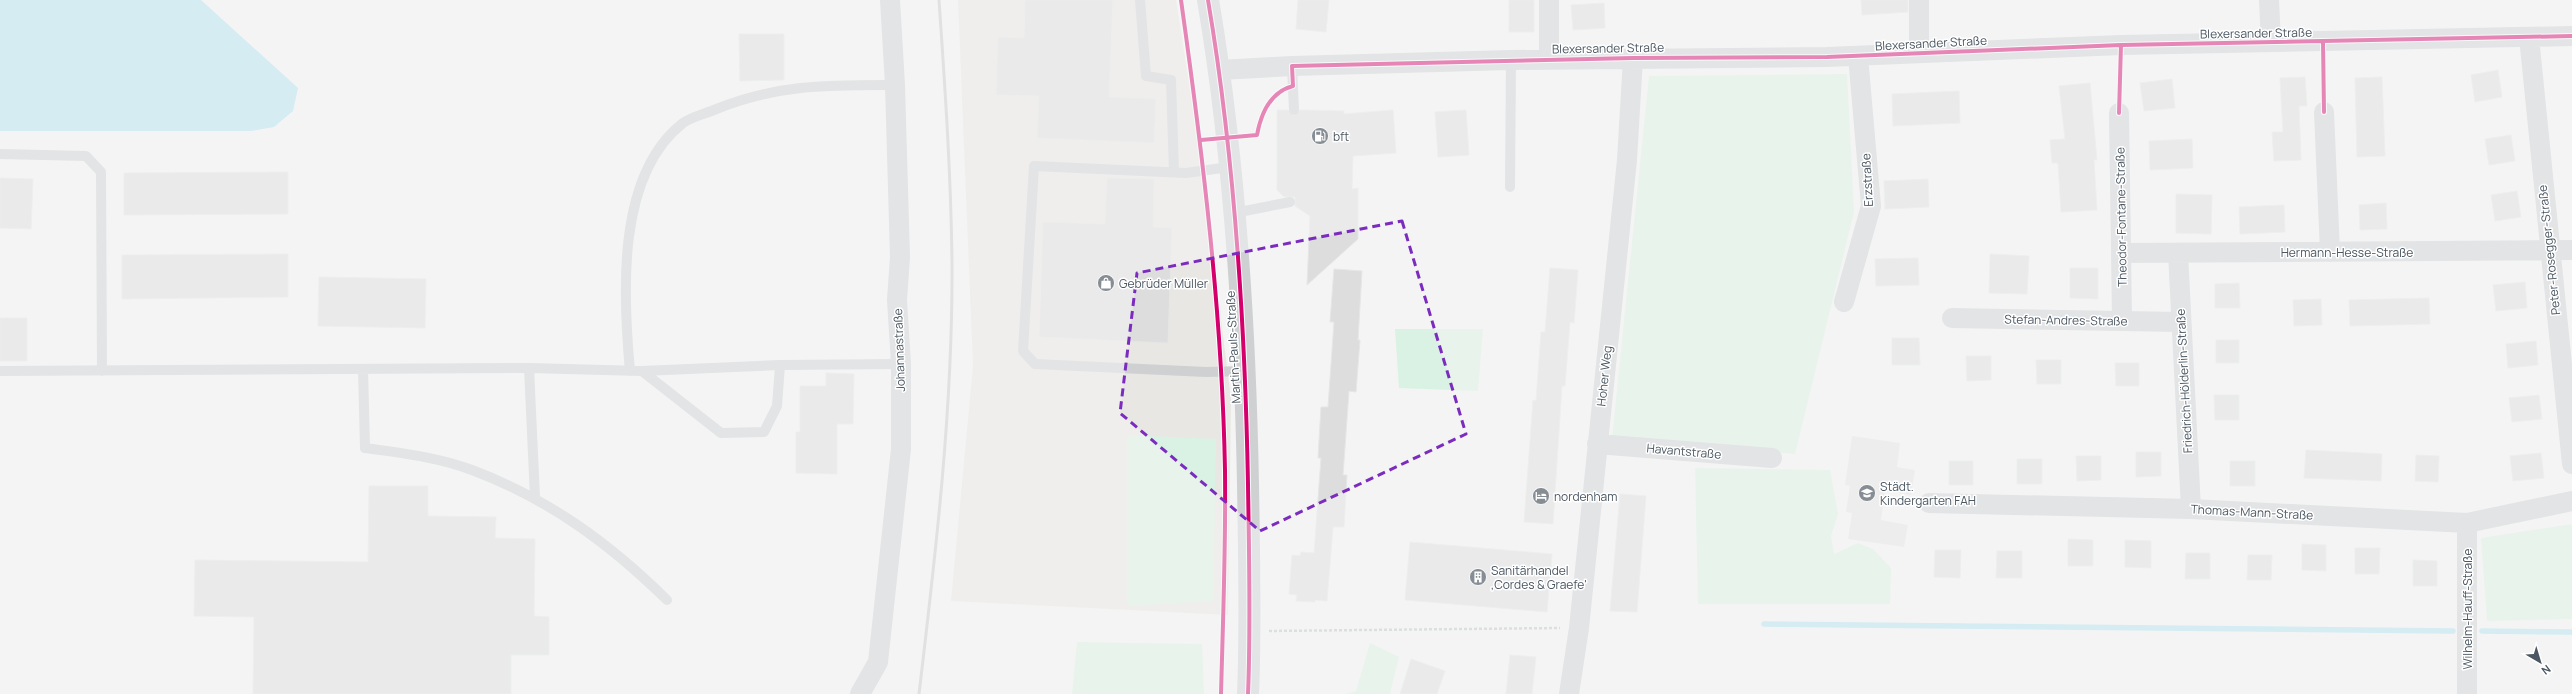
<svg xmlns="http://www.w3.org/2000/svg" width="2572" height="694" viewBox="0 0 2572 694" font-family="Manrope,sans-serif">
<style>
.commercial{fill:#e8e7e3}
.education{fill:#e6e5e6}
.green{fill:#d9f2e3}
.water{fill:#aee2f0}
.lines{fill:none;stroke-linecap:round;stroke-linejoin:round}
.stream{stroke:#aee2f0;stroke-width:5.5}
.building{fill:#ddddde;stroke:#e5e6e7}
.path{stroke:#bcc7c4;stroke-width:2.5;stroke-dasharray:3 2;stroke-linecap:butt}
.service{stroke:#ced0d2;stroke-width:10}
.minor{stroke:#ced0d2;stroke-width:20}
.tertiary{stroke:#ced0d2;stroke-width:22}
.rail{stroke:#c9cacc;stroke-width:3}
.cycleway-casing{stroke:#fff;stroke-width:6}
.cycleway{stroke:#d6006c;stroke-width:4}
.marked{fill:none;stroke:#7b2cbf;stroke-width:3;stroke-dasharray:8 5;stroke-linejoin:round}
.labels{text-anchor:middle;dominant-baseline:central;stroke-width:3;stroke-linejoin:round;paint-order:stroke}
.street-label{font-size:12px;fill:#4a5661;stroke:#fff}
.poi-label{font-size:12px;fill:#4a5661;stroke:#fff;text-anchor:start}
</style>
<rect width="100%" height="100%" fill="#f4f4f4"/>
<!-- commercial -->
<path class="commercial" d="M958 0H1176L1200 154 1231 399 1228 615 951 601 973 366Z"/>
<!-- education -->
<path class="education" d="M1852 436 1900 443 1897 467 1915 470 1911 495 1885 491 1881 520 1908 525 1904 547 1848 539 1852 513 1846 512 1850 486 1845 485Z"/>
<!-- green -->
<path class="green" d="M1847 74 1854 212 1795 454 1612 438 1649 76Z
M1395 329H1483L1478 391 1399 388Z
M1127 435 1216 439 1213 601 1127 606Z
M1695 468 1830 470 1838 514 1831 536 1834 554 1858 543 1873 549 1891 568 1890 604H1698Z
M2572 524V619L2487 621 2481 538Z
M1077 642 1202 644 1204 694H1072Z
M1370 643 1399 657 1390 694H1345L1356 691Z"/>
<!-- water -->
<path class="water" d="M0 0H201L298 88 293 111 274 127 251 131H0Z"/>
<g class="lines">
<!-- stream -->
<path class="stream" d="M1764 624 2453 631
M2482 631 2572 632"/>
</g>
<!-- building -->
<path class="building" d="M1025 0H1113L1109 97 1156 99 1154 143 1037 138 1039 96 996 95 998 37 1024 38Z
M1298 0H1329L1326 32 1296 29Z
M1509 0H1534V32H1509Z
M1861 0H1908V12L1862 15Z
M1604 3 1605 28 1573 30 1571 5Z
M739 34H784V80L740 81Z
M2498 70 2502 97 2475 102 2471 75Z
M2305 77 2307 106H2299L2301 160 2274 161 2272 132H2283L2280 78Z
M2382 77 2385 156 2357 157 2355 78Z
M2172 79 2175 108 2144 111 2140 83Z
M2090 83 2097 160H2094L2097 210 2061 212 2058 163H2052L2050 140 2065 139 2059 86Z
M1959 91 1960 123 1893 126 1892 94Z
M1277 110H1288L1294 116 1300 110 1344 111V114L1393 110 1396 153 1353 156 1352 189 1358 188V239L1307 285 1310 216 1295 206V197H1284L1277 190Z
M1466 110 1469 155 1438 157 1435 112Z
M2511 135 2515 161 2489 165 2485 139Z
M2192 139 2193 168 2150 170 2149 141Z
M288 172V214L124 215V173Z
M0 178 33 179 31 229 0 228Z
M1107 178 1154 179 1153 227 1172 228 1168 343 1039 337 1043 222 1105 224Z
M1928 179 1929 207 1885 209 1884 181Z
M2517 191 2521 217 2495 221 2491 195Z
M2176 194 2212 195 2211 234 2176 233Z
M2386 203 2387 229 2360 230 2359 205Z
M2284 205 2285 232 2240 234 2239 207Z
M288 254V297L122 299V255Z
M1990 254 2029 256 2027 294 1989 293Z
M1918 258 1919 285 1876 286 1875 259Z
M1550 268 1578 270 1574 323 1570 322 1565 386H1562L1553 524 1524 522 1533 400 1536 401 1541 332H1545Z
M2070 268H2098V299L2070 298Z
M1334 269 1362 271 1358 340H1360L1356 392 1349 391 1343 475H1347L1344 527H1333L1327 601 1315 600V602L1296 601 1297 595 1289 594 1292 555 1300 556 1301 552 1314 553 1321 458H1318L1321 407H1328L1334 322H1330Z
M319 277 426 279 425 328 318 326Z
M2525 282 2527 308 2496 311 2493 285Z
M2239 283 2240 308H2215V284Z
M2429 298 2430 324 2350 326 2349 300Z
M2321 299 2322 325 2294 326 2293 300Z
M0 318H27V361H0Z
M1892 338H1919L1920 365H1892Z
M2216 340H2239V363H2216Z
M2536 341 2538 365 2508 368 2506 344Z
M1966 356H1991V380L1967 381Z
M2036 360H2061V384H2037Z
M2115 363H2139V386H2116Z
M826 373 854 374 853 424H837V474L796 473V432H800V386H826Z
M2214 395H2239V420H2215Z
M2539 395 2542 419 2512 422 2509 398Z
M2306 450 2382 454 2381 481 2304 478Z
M2136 452H2161V476L2136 477Z
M2541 453 2544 478 2513 481 2510 456Z
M2416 455 2439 456 2438 482 2415 481Z
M2076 456H2101V480L2077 481Z
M2017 459H2042V484H2017Z
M1949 461H1973V485H1949Z
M2230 461H2255V486H2230Z
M369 486H428V516L496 517 495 538 535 539 534 616 549 617V655H511V694H253L254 617 194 616 195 560 368 562Z
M1620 494 1646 496 1637 612 1610 611Z
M2068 539 2093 540V566H2068Z
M2125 540 2151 541V568L2125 567Z
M1410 542 1552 554 1547 612 1405 600Z
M2302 544 2326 545V571L2302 570Z
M2355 548H2380L2379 574H2355Z
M1935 550H1961L1960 578 1934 577Z
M1997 551H2022V578H1996Z
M2186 553H2210V579H2185Z
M2248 555H2272L2271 580H2247Z
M2413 560 2437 561V586H2413Z
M1510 655 1536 657 1532 694H1506Z
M1411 659 1445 671 1437 694H1400Z"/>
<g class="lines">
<!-- path -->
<path class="path" d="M1269 631 1560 628"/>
<!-- service -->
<path class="service" d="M1140 0 1146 76 1171 80 1174 172
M1292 66 1294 110
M0 154 86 156 101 172 102 371
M1229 167 1186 173 1034 166 1023 351 1035 364 1206 372 1246 371
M1510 187 1511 60
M1234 213 1290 202
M529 368 535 497
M363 369 365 448C400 453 438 457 472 470 549 499 609 543 667 600
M0 371 529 368 642 371 780 365 901 364
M630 371C623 295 616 175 683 123 691 117 704 114 714 110 778 84 828 85 895 85
M642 371 721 433 764 432 777 406 780 365"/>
<!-- minor -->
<path class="minor" d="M1549 0V59
M1919 0V52
M2269 0 2271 42
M2529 37 2572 464
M1220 70 1292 66 1511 60 1827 57 2121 45 2572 36
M2324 112 2330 252
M2119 113 2122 320
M2122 253 2572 250
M2178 253 2191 509
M1844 302 1871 206 1858 56
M1952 318 2181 322
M1597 444 1772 458
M1929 503 2191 509 2467 523 2572 501
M2467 523V694
M860 694 878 662 901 449V364L897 300 900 257 895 85 890 0
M1569 694 1579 628 1627 160 1633 58"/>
<!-- tertiary -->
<path class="tertiary" d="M1208 0C1235 159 1245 323 1248 484 1249 554 1251 624 1248 694"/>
<!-- rail -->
<path class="rail" d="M919 694C936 551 953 406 952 262 951 175 945 87 939 0"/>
<!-- cycleway casing -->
<g class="cycleway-casing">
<path id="cycleway" d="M1181 0C1203 156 1222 313 1225 470 1226 545 1223 619 1221 694
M1208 0C1235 159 1245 323 1248 484 1249 554 1251 624 1248 694
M2323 41 2324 112
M2119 113 2121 45
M1201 140 1257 135C1261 113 1270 92 1293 86L1292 66 1633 58 1827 57 2121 45 2572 36"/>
</g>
<!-- cycleway -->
<use href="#cycleway" class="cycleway"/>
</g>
<!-- marked area -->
<path d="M0 0H2572V694H0ZM1402 221 1466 434 1260 531 1120 413 1137 273Z" fill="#f4f4f4" fill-opacity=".55" fill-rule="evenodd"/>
<path class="marked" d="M1402 221 1466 434 1260 531 1120 413 1137 273Z"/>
<!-- icons -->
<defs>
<g id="fuel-disc" transform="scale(0.9)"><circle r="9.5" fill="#868d94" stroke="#fff"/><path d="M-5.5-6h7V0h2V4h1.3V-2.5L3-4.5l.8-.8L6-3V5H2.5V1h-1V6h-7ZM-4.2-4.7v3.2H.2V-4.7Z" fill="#fff"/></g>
<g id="shop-disc" transform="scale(0.9)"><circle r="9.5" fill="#868d94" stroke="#fff"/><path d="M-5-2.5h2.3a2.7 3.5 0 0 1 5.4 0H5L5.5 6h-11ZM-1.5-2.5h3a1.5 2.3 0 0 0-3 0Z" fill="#fff"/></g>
<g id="school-disc" transform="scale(0.9)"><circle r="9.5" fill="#868d94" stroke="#fff"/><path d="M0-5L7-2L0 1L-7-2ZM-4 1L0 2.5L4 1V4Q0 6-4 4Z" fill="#fff"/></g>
<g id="hotel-disc" transform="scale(0.9)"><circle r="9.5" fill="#868d94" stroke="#fff"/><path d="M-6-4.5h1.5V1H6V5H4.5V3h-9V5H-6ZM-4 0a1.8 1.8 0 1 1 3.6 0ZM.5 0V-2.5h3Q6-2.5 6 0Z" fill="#fff"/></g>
<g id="building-disc" transform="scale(0.9)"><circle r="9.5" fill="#868d94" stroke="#fff"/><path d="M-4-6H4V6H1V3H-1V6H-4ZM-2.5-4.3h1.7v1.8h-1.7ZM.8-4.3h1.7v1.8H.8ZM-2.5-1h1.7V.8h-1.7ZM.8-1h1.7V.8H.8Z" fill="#fff"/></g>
</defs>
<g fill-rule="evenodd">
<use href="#fuel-disc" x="1320" y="136"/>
<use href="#shop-disc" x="1106" y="283"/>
<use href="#school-disc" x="1867" y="493"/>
<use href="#hotel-disc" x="1541" y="496"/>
<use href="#building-disc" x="1478" y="577"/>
</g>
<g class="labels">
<!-- street labels -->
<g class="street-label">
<text transform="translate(2256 33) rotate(-1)">Blexersander Straße</text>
<text transform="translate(1931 43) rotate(-3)">Blexersander Straße</text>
<text transform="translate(1608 48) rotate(-1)">Blexersander Straße</text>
<text transform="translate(1867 180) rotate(-93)">Erzstraße</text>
<text transform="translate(2121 217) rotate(-91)">Theodor-Fontane-Straße</text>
<text transform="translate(2549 250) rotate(-96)">Peter-Rosegger-Straße</text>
<text x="2347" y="252">Hermann-Hesse-Straße</text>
<text transform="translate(2066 320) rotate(1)">Stefan-Andres-Straße</text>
<text transform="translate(1233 347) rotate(-93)">Martin-Pauls-Straße</text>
<text transform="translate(899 350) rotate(-92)">Johannastraße</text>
<text transform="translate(1604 376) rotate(-84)">Hoher Weg</text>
<text transform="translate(2184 381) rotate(-93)">Friedrich-Hölderlin-Straße</text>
<text transform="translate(1684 451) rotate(5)">Havantstraße</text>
<text transform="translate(2252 512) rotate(3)">Thomas-Mann-Straße</text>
<text transform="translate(2467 609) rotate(-90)">Wilhelm-Hauff-Straße</text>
</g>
<!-- poi labels -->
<g class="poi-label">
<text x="1333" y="136">bft</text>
<text x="1119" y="283">Gebrüder Müller</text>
<text x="1880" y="486">Städt.<tspan x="1880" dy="14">Kindergarten FAH</tspan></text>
<text x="1554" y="496">nordenham</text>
<text x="1491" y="570">Sanitärhandel<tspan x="1491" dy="14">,Cordes &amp; Graefe'</tspan></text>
</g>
</g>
<!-- north arrow -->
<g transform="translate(2540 662) rotate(142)" stroke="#ffffff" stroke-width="3" paint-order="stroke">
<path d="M0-3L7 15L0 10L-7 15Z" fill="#4a5661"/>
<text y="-6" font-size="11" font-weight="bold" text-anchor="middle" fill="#4a5661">N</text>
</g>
</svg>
